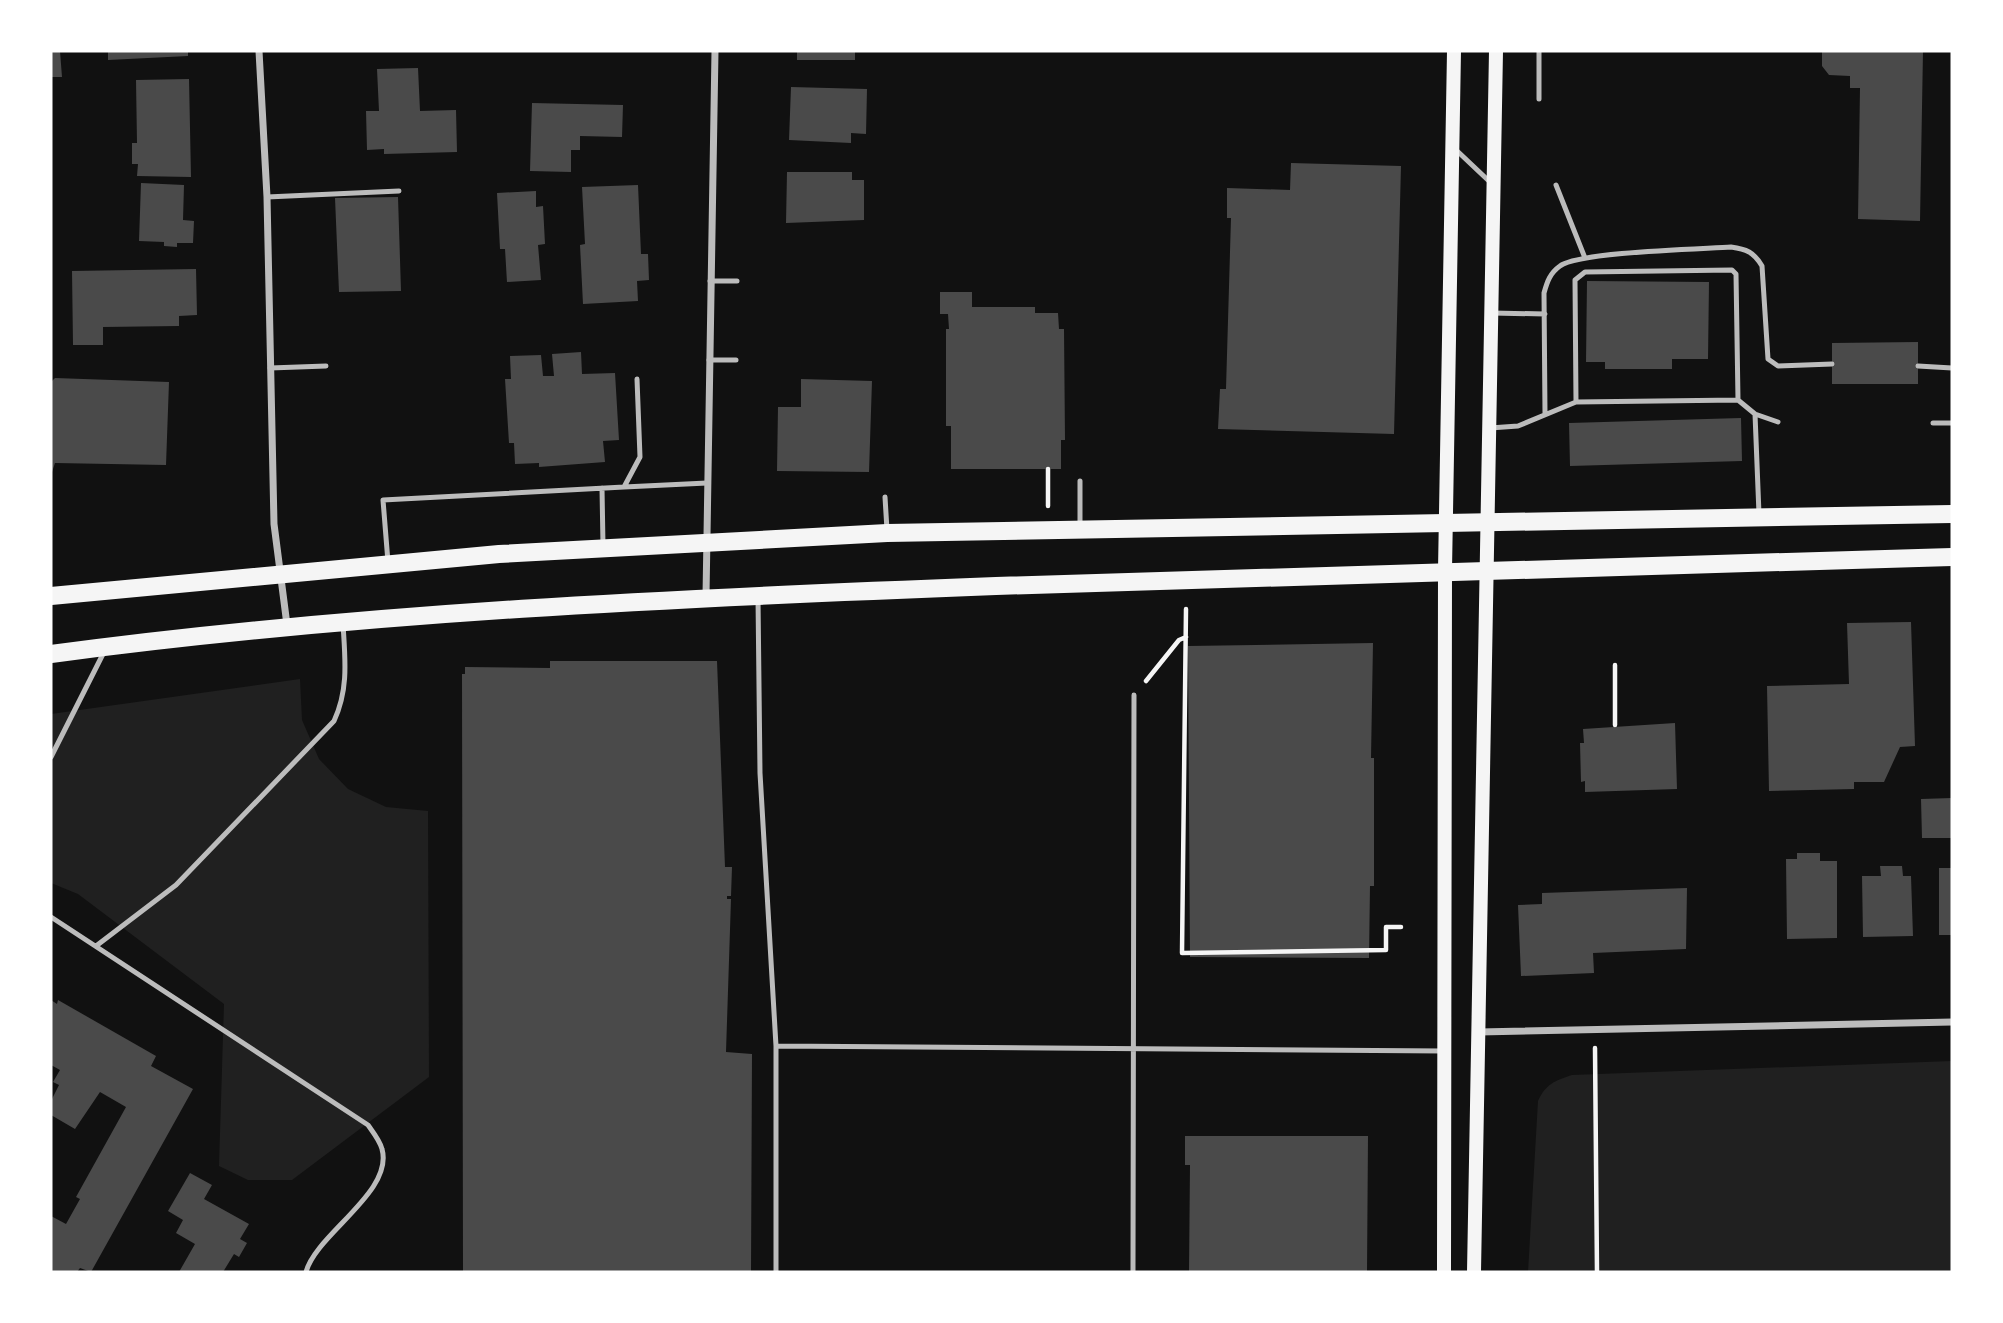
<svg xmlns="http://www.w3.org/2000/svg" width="2003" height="1323" viewBox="0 0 2003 1323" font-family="'Noto Sans',sans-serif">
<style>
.green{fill:#202020}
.building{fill:#4a4a4a}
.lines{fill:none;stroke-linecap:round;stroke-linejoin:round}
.path{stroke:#f5f5f5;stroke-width:4.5}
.service{stroke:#bcbcbc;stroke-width:5}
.minor{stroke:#bcbcbc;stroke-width:7}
.secondary{stroke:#f5f5f5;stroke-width:14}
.primary{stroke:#f5f5f5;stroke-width:18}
</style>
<rect width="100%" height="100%" fill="#111"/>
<!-- green -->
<path class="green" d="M300 679 302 720 319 759 348 789 386 807 428 811 429 1077 292 1180H248L219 1166 224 1004 78 894 51 883V714Z
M1952 1061V1272H1528L1538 1101C1546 1084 1554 1081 1572 1075Z"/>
<!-- building -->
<path class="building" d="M51 51H60L62 77H51Z
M108 51H188V56L108 60Z
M797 51H855V60H797Z
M1822 51H1923L1920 221 1858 219 1860 88H1850V76L1829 75 1822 66Z
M418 68 420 111 456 110 457 152 384 154V149L367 150 366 111H379L377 69Z
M189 79 191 177 137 176 138 164H132V143H137L136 80Z
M791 87 867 89 866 134 851 133V143L789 140Z
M532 103 623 105 622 137 580 136V150H571V172L530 171Z
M1291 163 1401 166 1394 434 1218 429 1220 389H1226L1231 218H1227V188L1290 190Z
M787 172H852V180H864V220L786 223Z
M141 183 184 185 183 220 194 221 193 243H177V247L164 246V242L139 241Z
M638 185 641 254H648L649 280 637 281 638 301 583 304 580 245 585 244 582 187Z
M536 191V207L543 206 545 244 538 245 541 280 507 282 505 249H500L497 193Z
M398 197 401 291 339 292 335 198Z
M196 269 197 315 179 316V326L103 327V345H73L72 271Z
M1587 281 1709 282 1708 359H1672V369H1605V362H1586Z
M940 292H972V307H1035V313H1058L1059 329H1064L1065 440H1061V469H951V426H946V329H949L948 314H940Z
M1918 342V384H1832V343Z
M581 352 582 374 615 373 619 440 603 441 605 462 539 467V463L515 464 514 443H509L505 379H511L510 356 541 355 543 376H554L552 354Z
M55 378 169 382 166 465 55 463 51 475V382Z
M801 379 872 381 869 472 777 471 778 407H801Z
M1741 418 1742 461 1570 466 1569 423Z
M1911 622 1915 746 1900 747 1884 782H1854V789L1769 791 1767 686 1849 684 1847 623Z
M1373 643 1371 758H1374V886H1370L1369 958 1190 957 1188 646Z
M550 661H717L725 867H732L731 896H727V899H731L726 1052 752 1054 751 1272H463L462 674H465V667L550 668Z
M1675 723 1677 789 1585 792V781L1581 782 1580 743H1584L1583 729Z
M1952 798V838H1922L1921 799Z
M1797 853H1820V861H1837V938L1787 939 1786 859H1797Z
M1880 866H1902L1903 876H1911L1913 936 1863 937 1862 876H1881Z
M1939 868H1952V935H1939Z
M1687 888 1686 949 1593 953 1594 973 1521 976 1518 905 1542 904V893Z
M51 1000 57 1004 58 1000 156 1056 151 1066 193 1089 91 1272 80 1268 77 1272H51V1216L66 1224 80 1199 76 1197 126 1107 100 1092 75 1129 51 1115V1101L59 1085 53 1082 60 1070 51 1065Z
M1185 1136H1368L1367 1272H1189L1190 1165H1185Z
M190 1173 212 1185 204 1199 249 1224 240 1239 247 1243 239 1257 234 1254 223 1272H179L195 1244 176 1233 183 1220 168 1211Z"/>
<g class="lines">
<!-- path -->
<path class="path" d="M1048 506V469
M1186 609 1182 953 1386 950V927H1401
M1615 665V725
M1146 681 1179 640 1186 637
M1595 1048 1597 1272"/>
<!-- service -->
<path class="service" d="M1539 99V51
M1454 148 1490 182
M1556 185 1585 258
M267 197 399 191
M710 281H737
M1492 313 1545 314
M709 360H736
M1918 366 1952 368
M270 368 326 366
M1576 402 1575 280 1585 272 1732 270 1736 274 1738 400
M1545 414 1544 293C1547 282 1550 273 1560 266 1578 252 1701 249 1731 247 1746 249 1754 252 1762 266L1768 359 1778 366 1832 364
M1755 414 1778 422
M1933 423H1952
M1490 428 1518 426 1576 402 1738 400 1755 414 1759 514
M1080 481V528
M624 487 707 483
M602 488 603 545
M885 497 887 530
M388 562 383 500 624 487 640 457 637 379
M758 598 760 773 776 1046V1272
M51 757 104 652
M51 917 368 1125C373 1132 380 1141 382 1149 394 1192 316 1234 306 1272
M96 946 176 885 334 721C349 689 345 658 343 624
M776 1046 1444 1051
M1133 1272 1134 695"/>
<!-- minor -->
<path class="minor" d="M259 51 267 197 274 524 287 625
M706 596 715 51
M1479 1032 1952 1022"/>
<!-- secondary -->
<path class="secondary" d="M1444 1272 1445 570 1454 51
M1474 1272 1496 51"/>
<!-- primary -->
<path class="primary" d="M51 596 499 554 887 533 1952 514
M51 654C364 612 680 598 996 586 1314 574 1633 565 1952 557"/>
</g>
<!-- border -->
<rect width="2003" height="1323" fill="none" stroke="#ffffff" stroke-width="105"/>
</svg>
